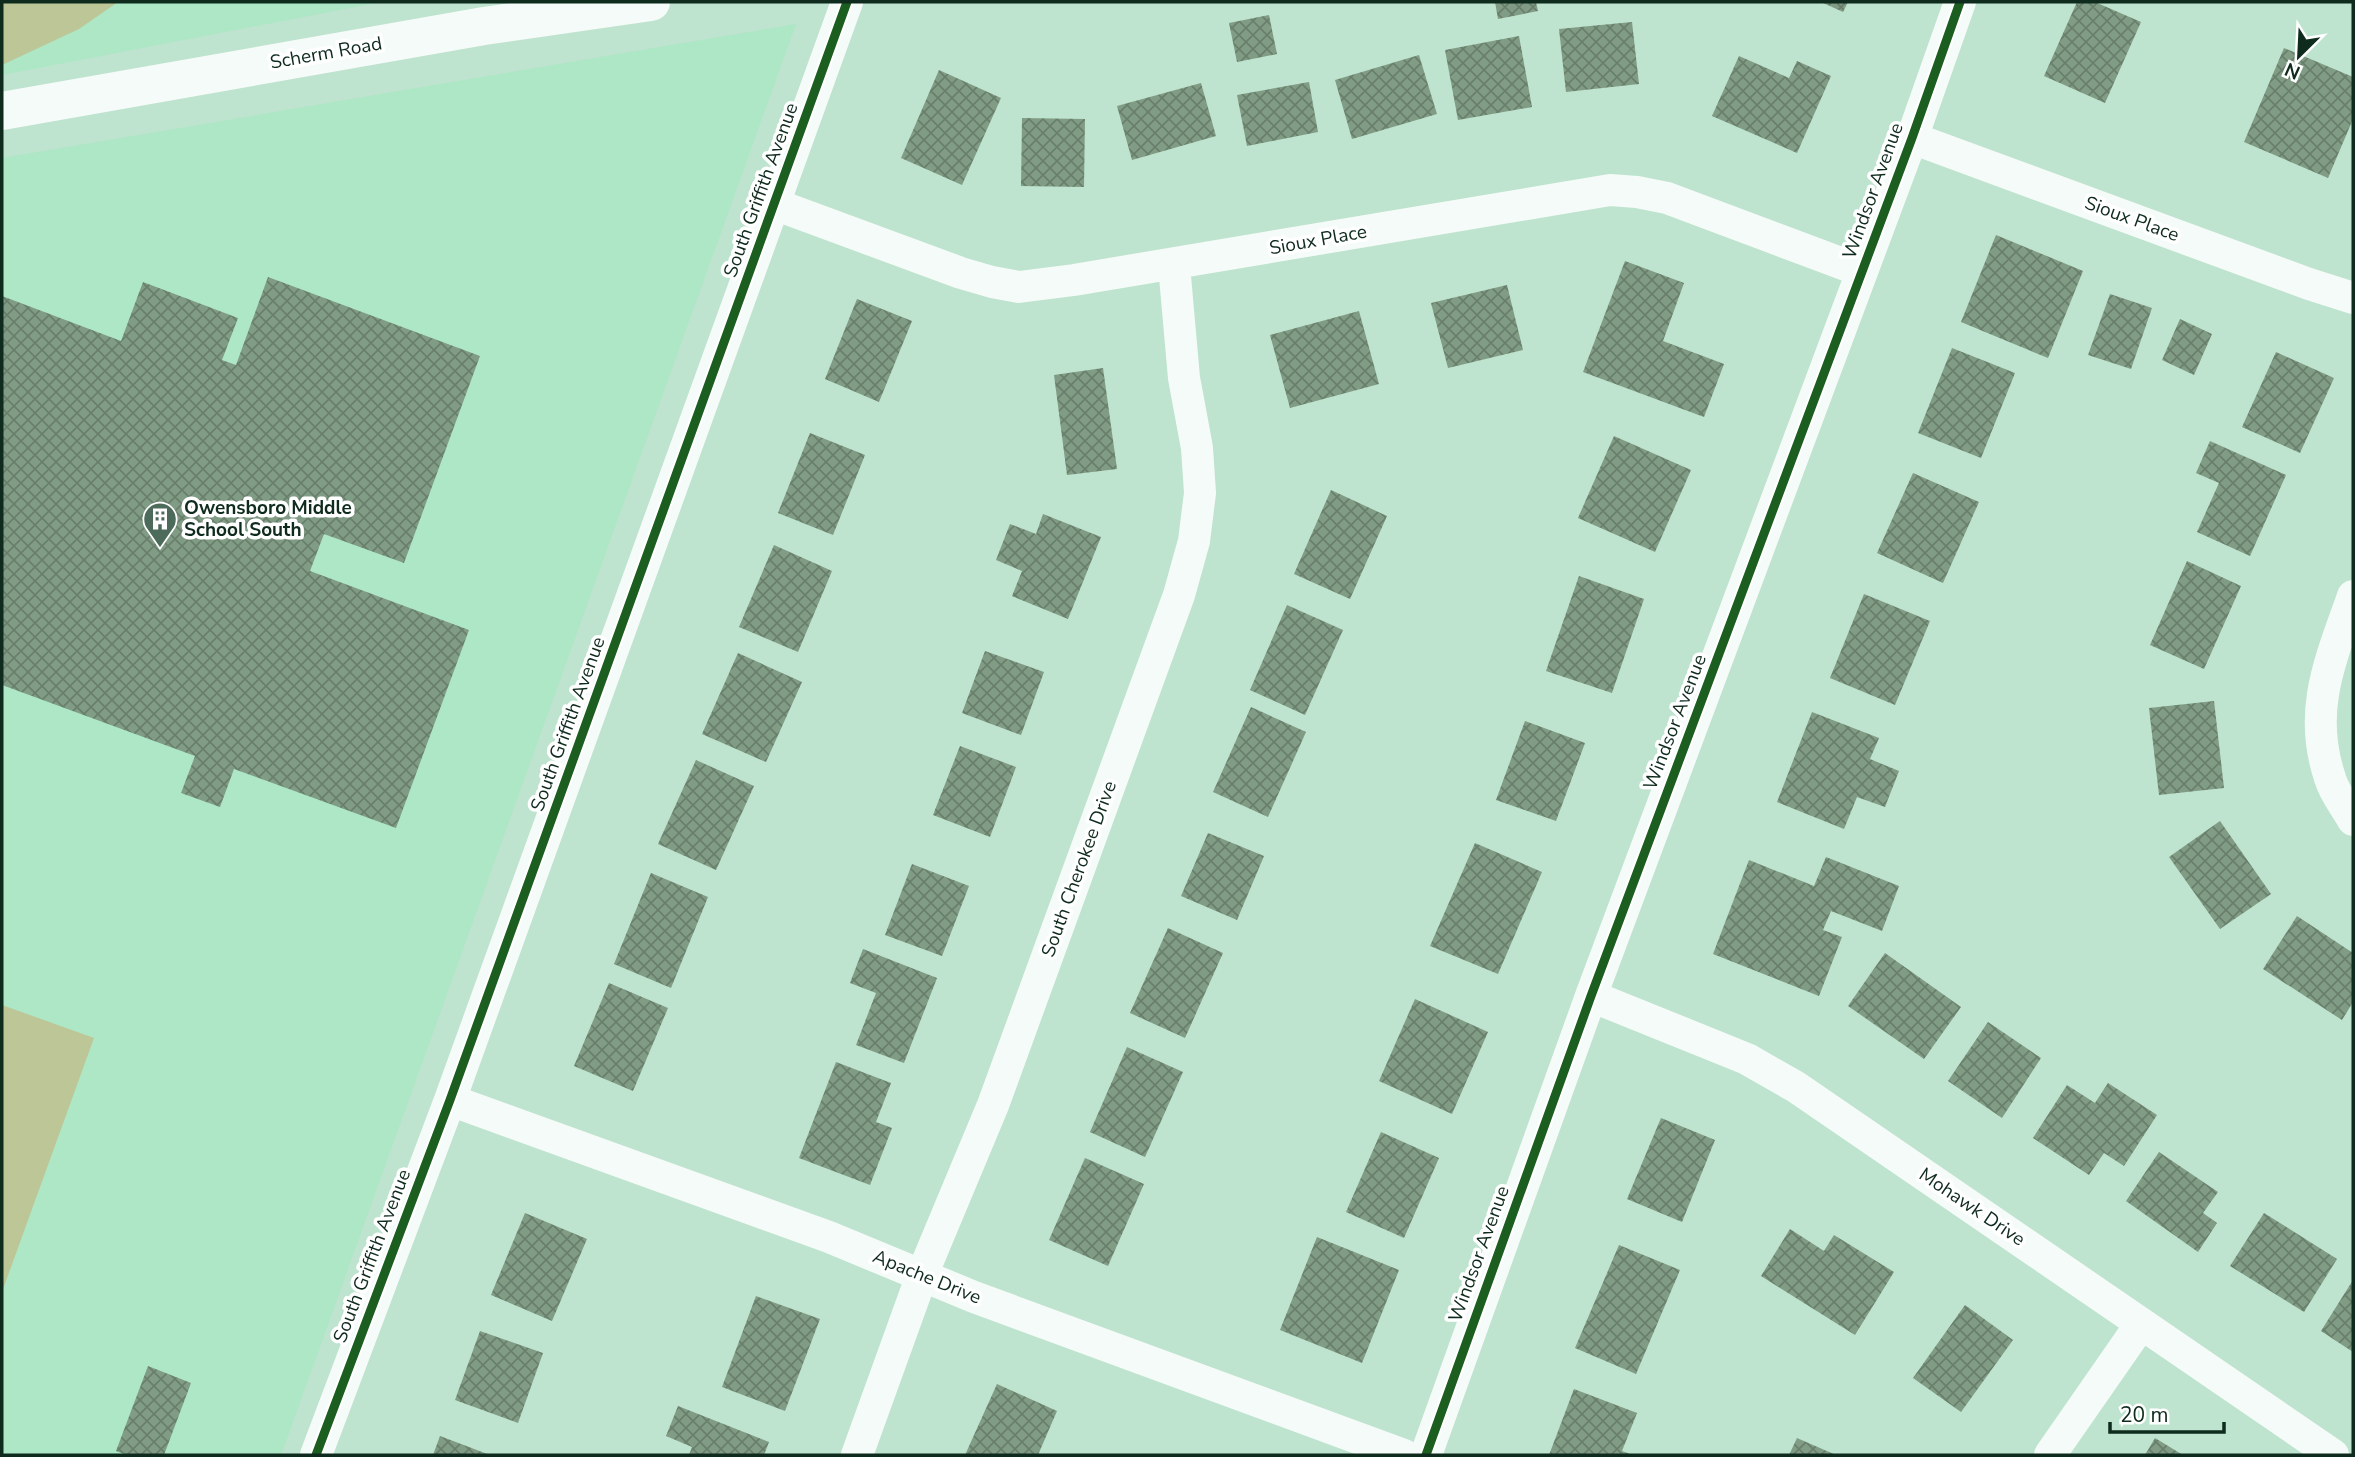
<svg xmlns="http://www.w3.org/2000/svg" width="2355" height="1457" viewBox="0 0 2355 1457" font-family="'Nunito Sans',sans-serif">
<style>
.built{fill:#ade7c6}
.pitch{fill:#bdc696}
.building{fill:url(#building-cross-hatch)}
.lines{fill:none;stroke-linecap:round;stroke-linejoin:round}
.minor{stroke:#f5fbf8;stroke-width:32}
.tertiary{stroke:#f5fbf8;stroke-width:38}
.cycleway-casing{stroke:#fff;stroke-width:13}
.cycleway{stroke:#1b5e20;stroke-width:9}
.labels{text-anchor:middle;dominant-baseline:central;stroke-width:7;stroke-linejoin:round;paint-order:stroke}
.street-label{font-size:19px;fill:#0f2b1d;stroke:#fff}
.poi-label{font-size:19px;font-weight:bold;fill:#0f2b1d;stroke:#fff;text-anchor:start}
</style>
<defs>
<pattern id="building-cross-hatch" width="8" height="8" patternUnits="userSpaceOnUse" patternTransform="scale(1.75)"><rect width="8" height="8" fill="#819c85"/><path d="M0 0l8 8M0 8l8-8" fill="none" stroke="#687f6c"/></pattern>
</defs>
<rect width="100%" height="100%" fill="#bee3ce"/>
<!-- built -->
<path class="built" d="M2 2H381L2 75Z
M796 24 281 1455H2V158Z"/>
<!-- pitch -->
<path class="pitch" d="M2 2H118L79 29 2 65Z
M2 1005 94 1038 2 1292Z"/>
<!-- building -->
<path class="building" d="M1495 2H1536L1538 11 1498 19Z
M1821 2H1848L1843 12Z
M2077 2H2095L2141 22 2105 103 2044 76Z
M1269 15 1277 54 1237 62 1229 23Z
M1632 22 1639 84 1566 92 1559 29Z
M1519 36 1532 107 1458 120 1445 50Z
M2284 48 2353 77V119L2328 178 2244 142Z
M1419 55 1437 114 1352 139 1335 80Z
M1739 56 1789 78 1797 61 1831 76 1797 153 1712 116Z
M939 70 1001 98 962 185 901 158Z
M1309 82 1318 132 1247 146 1237 95Z
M1201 83 1216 136 1132 160 1117 106Z
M1022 118 1085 119 1084 187 1021 186Z
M1996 235 2083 271 2048 358 1961 322Z
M1625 261 1684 283 1663 341 1724 364 1704 417 1583 372Z
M268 277 480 356 404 563 324 534 310 571 469 630 396 828 234 769 220 807 181 793 195 756 2 685V296L121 341 143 282 238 318 222 360 236 365Z
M1507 285 1523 350 1448 368 1431 303Z
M2110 294 2152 308 2131 369 2088 355Z
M857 299 912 321 879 402 825 379Z
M1359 311 1379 384 1290 408 1270 335Z
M2180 319 2212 334 2194 375 2162 360Z
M1952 348 2015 373 1981 458 1918 433Z
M2276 352 2334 378 2300 453 2242 427Z
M1103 368 1117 469 1067 475 1054 375Z
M810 433 865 455 833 535 778 513Z
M1614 436 1691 470 1655 552 1578 518Z
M2210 441 2286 475 2250 556 2197 532 2219 483 2196 473Z
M1913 473 1979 502 1943 583 1877 553Z
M1331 490 1387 516 1350 599 1294 574Z
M1043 514 1101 537 1068 619 1012 596 1022 571 996 560 1010 524 1036 534Z
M774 545 832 571 798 652 739 627Z
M2187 561 2241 586 2204 669 2150 645Z
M1579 576 1644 599 1612 693 1546 671Z
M1864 594 1930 621 1895 705 1830 678Z
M1287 605 1343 630 1305 715 1250 690Z
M985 651 1044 672 1021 735 962 713Z
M738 653 802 682 766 762 702 734Z
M2214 701 2224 788 2159 795 2149 708Z
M1251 707 1306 732 1268 817 1213 792Z
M1812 712 1879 738 1870 759 1899 771 1885 807 1857 797 1844 829 1777 802Z
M1525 721 1585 743 1556 821 1496 800Z
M960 746 1016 767 990 837 933 815Z
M696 760 754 786 716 870 658 844Z
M2220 821 2271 894 2220 929 2169 857Z
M1208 833 1264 856 1237 920 1181 896Z
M1475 843 1542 872 1498 974 1430 946Z
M1826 857 1899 886 1882 931 1831 911 1823 930 1842 937 1819 996 1713 954 1749 860 1814 886Z
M912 864 969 886 942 956 885 935Z
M651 873 708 897 671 988 614 964Z
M2297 916 2353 953V1002L2342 1020 2263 969Z
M1168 928 1223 953 1185 1038 1130 1013Z
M863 949 937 978 904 1063 856 1045 876 993 850 983Z
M1885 953 1961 1007 1924 1059 1848 1006Z
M609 983 668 1008 633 1091 574 1066Z
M1415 999 1488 1032 1452 1114 1379 1081Z
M1988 1022 2041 1058 2002 1118 1948 1081Z
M1127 1047 1183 1072 1145 1157 1090 1132Z
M836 1062 891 1083 876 1122 892 1128 870 1185 799 1158Z
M2108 1083 2157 1115 2124 1166 2104 1153 2089 1175 2033 1138 2067 1085 2095 1103Z
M1661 1118 1715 1140 1682 1222 1627 1199Z
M1381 1132 1439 1158 1404 1238 1346 1212Z
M2159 1152 2218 1192 2203 1213 2217 1223 2198 1252 2126 1201Z
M1085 1158 1144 1184 1108 1266 1049 1240Z
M525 1213 587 1239 552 1321 491 1295Z
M2264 1213 2337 1259 2304 1312 2230 1266Z
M1790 1229 1824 1251 1834 1235 1894 1272 1855 1335 1761 1276Z
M1317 1237 1399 1270 1362 1363 1280 1330Z
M1619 1245 1680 1270 1636 1374 1575 1348Z
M2353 1280V1352L2321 1331Z
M756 1296 820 1319 785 1411 722 1387Z
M1965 1305 2013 1340 1961 1412 1913 1378Z
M480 1331 543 1353 518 1423 455 1400Z
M148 1366 191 1383 164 1455H127L116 1451Z
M997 1384 1057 1411 1038 1455H965Z
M1574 1389 1637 1413 1622 1451 1633 1455H1549Z
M678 1406 769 1442 764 1455H689L692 1447 666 1436Z
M440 1436 490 1455H433Z
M1797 1438 1836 1455H1789Z
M2155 1438 2183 1455H2145Z"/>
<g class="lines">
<!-- minor -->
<path class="minor" d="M1912 138 2309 284 2353 298
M774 204 961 273 992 282 1019 287 1074 280 1610 190 1637 192 1667 198 1862 271
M2353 596C2331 659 2307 710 2330 778 2334 793 2346 807 2353 820
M1591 996 1747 1059 1796 1087 2333 1455
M450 1100 829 1237 974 1297 1404 1455
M316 1455 450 1100 847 2
M857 1455 922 1275 993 1105 1179 595 1194 541 1200 493 1197 448 1184 378 1174 265
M1426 1455 1591 996 1912 138 1960 2
M2050 1455 2141 1324"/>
<!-- tertiary -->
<path class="tertiary" d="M2 111 484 26 651 2"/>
<!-- cycleway casing -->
<g class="cycleway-casing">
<path id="cycleway" d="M316 1455 450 1100 847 2
M1426 1455 1591 996 1912 138 1960 2"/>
</g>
<!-- cycleway -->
<use href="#cycleway" class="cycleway"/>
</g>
<!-- icons -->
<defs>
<g id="building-pin" transform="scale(1.75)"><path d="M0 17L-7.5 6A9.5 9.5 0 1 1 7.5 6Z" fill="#4c6b5b" stroke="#fff"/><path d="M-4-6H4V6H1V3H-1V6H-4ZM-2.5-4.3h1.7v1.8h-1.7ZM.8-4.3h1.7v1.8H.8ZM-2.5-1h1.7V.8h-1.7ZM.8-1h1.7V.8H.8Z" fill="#fff"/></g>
</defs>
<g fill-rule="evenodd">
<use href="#building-pin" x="160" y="519"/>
</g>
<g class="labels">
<!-- street labels -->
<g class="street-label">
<text transform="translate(326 53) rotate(-10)">Scherm Road</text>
<text transform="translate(761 190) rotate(-70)">South Griffith Avenue</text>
<text transform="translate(1873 191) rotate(-70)">Windsor Avenue</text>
<text transform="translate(2132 219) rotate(20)">Sioux Place</text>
<text transform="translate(1318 240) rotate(-10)">Sioux Place</text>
<text transform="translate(1675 722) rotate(-69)">Windsor Avenue</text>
<text transform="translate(568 724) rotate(-70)">South Griffith Avenue</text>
<text transform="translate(1079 869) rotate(-70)">South Cherokee Drive</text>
<text transform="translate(1972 1207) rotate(34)">Mohawk Drive</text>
<text transform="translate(1479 1254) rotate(-70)">Windsor Avenue</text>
<text transform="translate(372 1256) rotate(-69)">South Griffith Avenue</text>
<text transform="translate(927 1277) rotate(22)">Apache Drive</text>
</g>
<!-- poi labels -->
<g class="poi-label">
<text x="184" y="508">Owensboro Middle<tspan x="184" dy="22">School South</tspan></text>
</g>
</g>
<!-- border -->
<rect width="2355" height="1457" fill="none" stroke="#0f2b1d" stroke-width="7"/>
<!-- north arrow -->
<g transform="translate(2299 56) rotate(204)" stroke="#ffffff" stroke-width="5" paint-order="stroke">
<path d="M0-5L12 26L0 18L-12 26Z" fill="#0f2b1d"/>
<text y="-10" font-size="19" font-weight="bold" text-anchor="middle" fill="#0f2b1d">N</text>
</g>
<!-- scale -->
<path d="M2110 1422v10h114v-10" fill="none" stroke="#0f2b1d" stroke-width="3.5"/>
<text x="2120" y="1422" font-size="21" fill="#0f2b1d" stroke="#ffffff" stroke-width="5" paint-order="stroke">20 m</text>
</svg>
